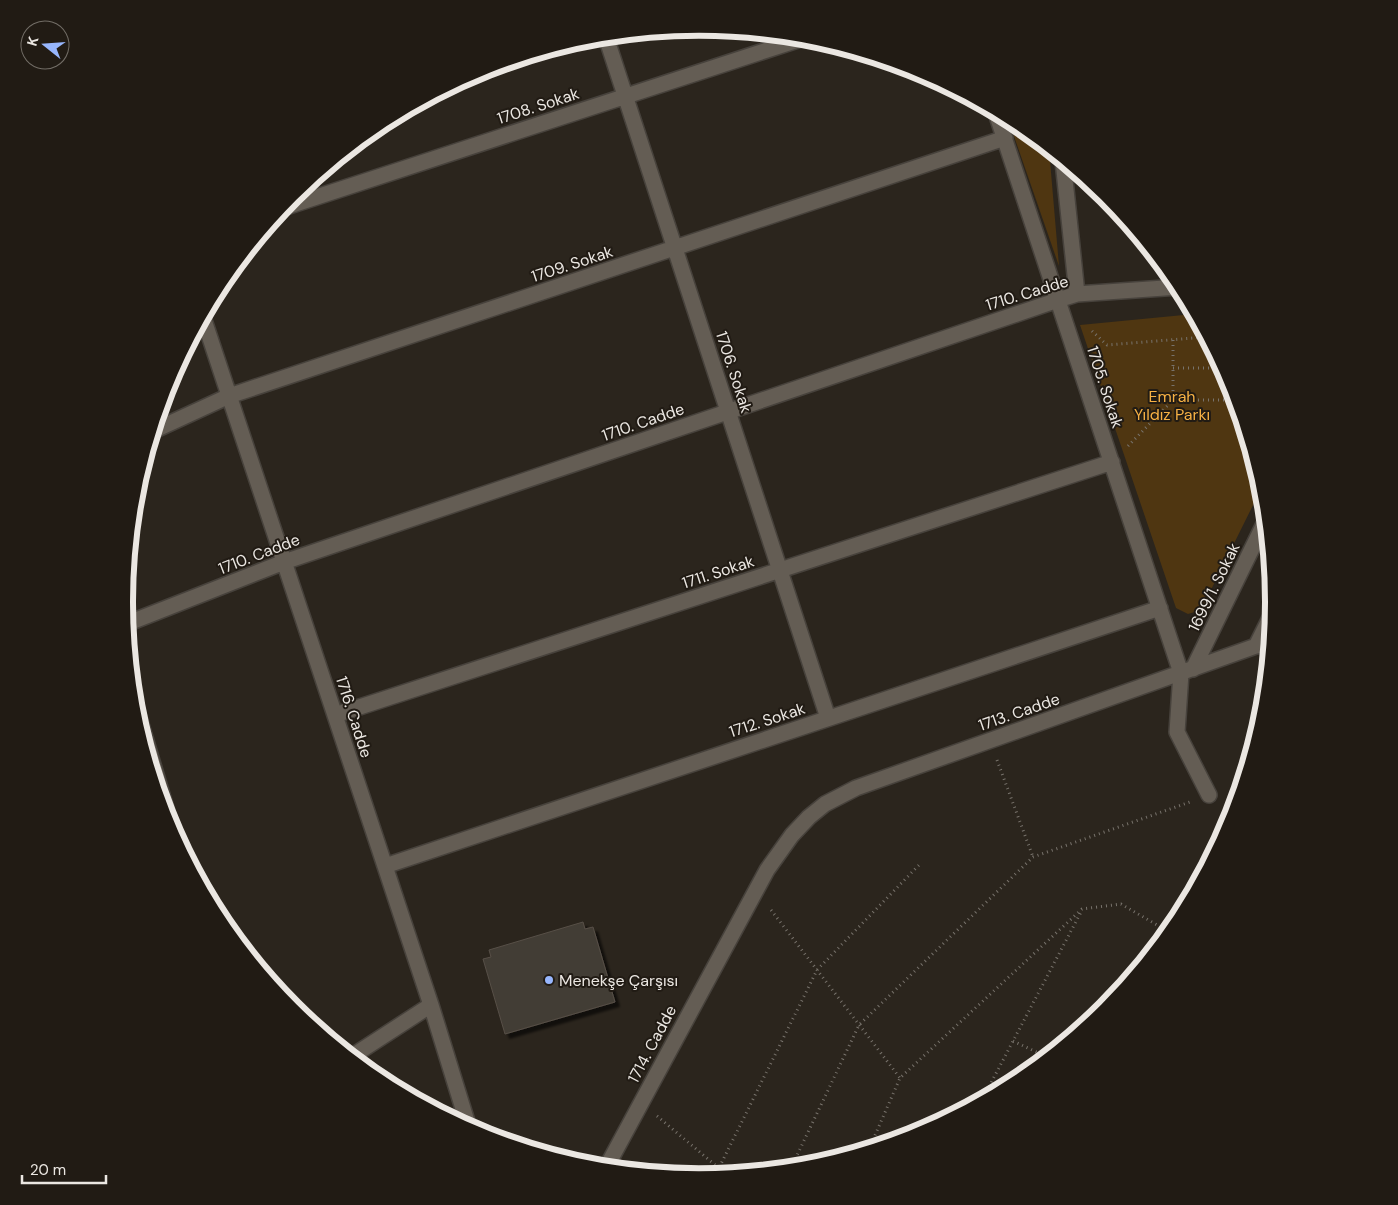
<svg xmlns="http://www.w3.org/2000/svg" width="1398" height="1205" viewBox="0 0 1398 1205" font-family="'DM Sans',sans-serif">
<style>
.green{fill:#4f3611}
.building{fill:#433c34;stroke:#575048;filter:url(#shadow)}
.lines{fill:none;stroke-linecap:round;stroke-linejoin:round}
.minor-casing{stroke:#47423c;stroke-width:18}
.path{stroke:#78736c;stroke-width:3;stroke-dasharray:1 4;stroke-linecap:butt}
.minor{stroke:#645d54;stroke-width:15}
.poi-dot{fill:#97b6fd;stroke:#211b14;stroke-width:2}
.labels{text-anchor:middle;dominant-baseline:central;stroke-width:4;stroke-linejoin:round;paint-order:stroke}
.street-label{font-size:16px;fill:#ebe7e2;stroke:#211b14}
.park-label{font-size:16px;fill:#f7b144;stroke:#211b14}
.poi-label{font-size:16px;fill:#ebe7e2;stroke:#211b14;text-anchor:start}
.rim{fill:none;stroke:#ebe7e2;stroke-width:6}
</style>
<defs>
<filter id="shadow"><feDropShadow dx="4.5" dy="4.5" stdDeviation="1" flood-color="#0009"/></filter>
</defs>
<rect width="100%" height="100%" fill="#2b251d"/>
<!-- green -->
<path class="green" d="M1008 119 1019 125 1049 149 1059 266Z
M1194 314 1230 383 1262 487 1201 610 1188 614 1176 608 1080 325Z"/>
<!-- building -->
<path class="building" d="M583 922 585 929 593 927 615 1002 505 1034 483 959 491 957 489 950Z"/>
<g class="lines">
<!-- minor casing -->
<g class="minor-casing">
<path id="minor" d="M606 37 828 718
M996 113 1181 673 1177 732 1209 795
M1063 161 1077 294
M283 208 804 38
M203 317 431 1005 469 1128
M153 431 229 396 1005 138
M126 624 284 562 1058 300 1077 294 1179 287
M1256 646 1273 612
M1193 669 1266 520
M134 701 174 835
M335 715 1112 462
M385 866 1160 608
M351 1057 431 1005
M606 1168 767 870 792 835 809 817 825 804 856 788 1256 646 1270 644"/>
</g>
<!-- path -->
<path class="path" d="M1092 331 1107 345 1206 337
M1173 340V400H1236
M1173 368H1222
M1128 446 1173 400
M997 760 1033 857
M1224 810 1232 817
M771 910 900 1078
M1013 1041 1047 1057
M982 1100 1081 912
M657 1116 727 1175
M869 1149 900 1078 1082 909 1121 904 1169 932
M791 1168 859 1025 1033 857 1190 802
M715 1176 817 970 919 865"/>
<!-- minor -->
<use href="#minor" class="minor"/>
</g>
<!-- markers -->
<circle class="poi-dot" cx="549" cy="980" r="5"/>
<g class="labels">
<!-- street labels -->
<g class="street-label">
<text transform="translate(538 106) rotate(-18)">1708. Sokak</text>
<text transform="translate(572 264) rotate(-18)">1709. Sokak</text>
<text transform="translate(1027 293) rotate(-17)">1710. Cadde</text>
<text transform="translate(734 372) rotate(72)">1706. Sokak</text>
<text transform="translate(1105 387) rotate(72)">1705. Sokak</text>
<text transform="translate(643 422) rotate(-19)">1710. Cadde</text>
<text transform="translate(259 554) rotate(-21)">1710. Cadde</text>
<text transform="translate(718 572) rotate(-18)">1711. Sokak</text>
<text transform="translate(1214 587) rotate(-64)">1699/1. Sokak</text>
<text transform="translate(1019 712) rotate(-19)">1713. Cadde</text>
<text transform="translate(354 717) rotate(72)">1716. Cadde</text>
<text transform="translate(767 720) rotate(-18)">1712. Sokak</text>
<text transform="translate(652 1044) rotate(-62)">1714. Cadde</text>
</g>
<!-- park labels -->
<g class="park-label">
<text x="1172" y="396">Emrah<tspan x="1172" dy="18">Yıldız Parkı</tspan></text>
</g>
<!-- poi labels -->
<g class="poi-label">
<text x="559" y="980">Menekşe Çarşısı</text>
</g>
</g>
<!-- crop -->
<path d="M0 0H1398V1205H0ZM133 602a566 566 0 1 1 1132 0a566 566 0 1 1-1132 0Z" fill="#211b14" fill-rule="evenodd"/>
<path class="rim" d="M133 602a566 566 0 1 1 1132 0a566 566 0 1 1-1132 0Z"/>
<!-- north arrow -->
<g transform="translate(45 45) rotate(287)"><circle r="24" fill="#211b14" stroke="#726d66"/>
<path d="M0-4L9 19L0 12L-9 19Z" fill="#97b6fd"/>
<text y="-8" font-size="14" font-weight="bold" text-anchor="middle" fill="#ebe7e2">K</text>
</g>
<!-- scale -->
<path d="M22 1175v8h84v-8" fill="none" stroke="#ebe7e2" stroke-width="2.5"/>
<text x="30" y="1175" font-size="15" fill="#ebe7e2" stroke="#211b14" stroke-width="4" paint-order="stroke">20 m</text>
</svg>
